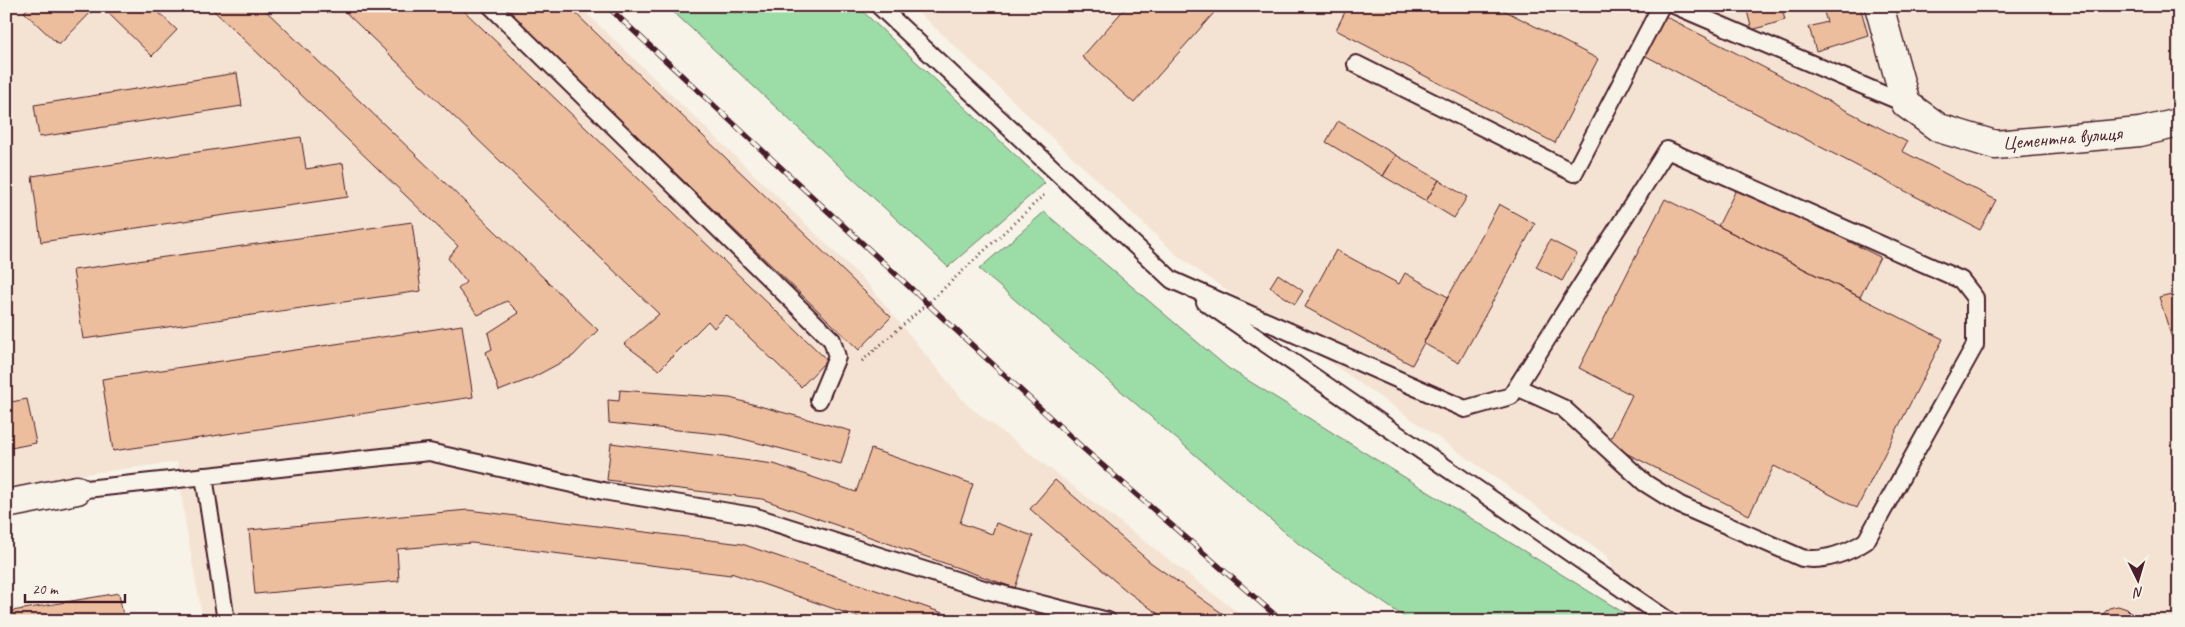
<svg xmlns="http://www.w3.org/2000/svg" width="2185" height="627" viewBox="0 0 2185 627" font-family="Caveat,sans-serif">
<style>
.built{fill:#f4e3d2}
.green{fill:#9cdca6;stroke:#737e68}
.building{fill:#edbe9d;stroke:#4a1f2b}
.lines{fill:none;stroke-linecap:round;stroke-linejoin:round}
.lane-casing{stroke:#4a1f2b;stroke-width:20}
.street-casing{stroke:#4a1f2b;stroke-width:31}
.path{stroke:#4a1f2b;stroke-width:3;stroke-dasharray:1 4;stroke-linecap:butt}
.lane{stroke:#f7f3e8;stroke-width:16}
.street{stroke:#f7f3e8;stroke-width:28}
.rail-casing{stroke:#4a1f2b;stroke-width:5.5}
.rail{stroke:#f7f3e8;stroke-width:4;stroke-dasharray:11;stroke-linecap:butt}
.labels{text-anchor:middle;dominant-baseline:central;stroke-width:4.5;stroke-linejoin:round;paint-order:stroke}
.street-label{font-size:20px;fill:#4a1f2b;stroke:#f7f3e8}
</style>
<rect width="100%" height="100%" fill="#f7f3e8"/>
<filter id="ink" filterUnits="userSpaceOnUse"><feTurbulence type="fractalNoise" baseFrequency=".02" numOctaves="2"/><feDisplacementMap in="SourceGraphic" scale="10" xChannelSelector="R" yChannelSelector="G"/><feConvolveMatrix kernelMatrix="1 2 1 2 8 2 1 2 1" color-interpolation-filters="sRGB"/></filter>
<g filter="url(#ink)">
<!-- built -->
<path class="built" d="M6 6H579L867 283 967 405 1249 621H203L186 527 177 462 70 476 6 488Z
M912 6H2179V621H1633L1606 555 1179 257Z"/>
<!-- green -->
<path class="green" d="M667 6H857L1045 183 948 267Z
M1044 212 1228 368 1637 621H1410L1300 545 979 269Z"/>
<!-- building -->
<path class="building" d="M30 6H97L59 45 24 12Z
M101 6H152L177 30 152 56Z
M209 6H261L598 330 573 356 532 378 499 391 486 352 492 349 488 333 519 313 507 301 478 315 458 289 466 282 448 258 458 246Z
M339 6H459L827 360 801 387 726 315 714 328 708 321 659 370 624 344 659 314Z
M502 6H568L891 317 859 350Z
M1127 6H1220L1134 103 1082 57Z
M1348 6H1496L1598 59 1555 143 1336 30Z
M1763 6H1781L1785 20 1752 30 1747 11Z
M1822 6H1860L1868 35 1816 51 1809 27 1827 22Z
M1663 15 1907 142 1902 151 1996 200 1980 230 1642 54Z
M237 73 242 106 39 137 34 105Z
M1338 121 1396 155 1383 176 1326 142Z
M301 137 306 169 343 163 348 197 41 242 32 176Z
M1396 155 1439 180 1426 201 1383 176Z
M1439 180 1467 197 1454 218 1426 201Z
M1738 186 1880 257 1860 297 1718 226Z
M1665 199 1943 339 1857 508 1774 466 1749 515 1608 444 1632 395 1579 368Z
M1499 204 1535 224 1459 363 1423 343Z
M412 222 421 291 83 339 73 270Z
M1550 240 1577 254 1562 281 1536 267Z
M1336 250 1399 284 1405 273 1448 297 1412 365 1305 307Z
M1278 274 1303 291 1295 304 1270 287Z
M2179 292V361L2159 297Z
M462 325 473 397 113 451 102 379Z
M620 390 730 398 851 431 841 464 727 435 609 423 608 400 619 401Z
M27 399 36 443 6 449V403Z
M611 443 774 464 856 492 871 449 973 484 960 523 992 534 996 523 1033 536 1015 588 762 499 607 480Z
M1055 480 1150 562 1233 621H1168L1128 592 1030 509Z
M468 510 742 544 966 621H869L731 573V575L472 543 397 549 399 581 255 594 249 530Z
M119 593 124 621H6V612Z
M2118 606 2127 609 2133 615 2135 621H2101L2103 614 2109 608Z"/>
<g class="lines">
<!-- lane casing -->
<g class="lane-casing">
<path id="lane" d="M491 6 832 340 837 357 819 400
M879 6 1172 280 1465 409 1511 396 1667 150 1961 280 1975 298V345L1866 541C1848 553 1823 562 1802 558L1680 505 1645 483 1563 408 1517 387
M1676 6 1906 104
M1356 64 1574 173 1661 6
M1205 302 1669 621
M204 476 226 621
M77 490 429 452 603 491 753 516 990 591 1108 621"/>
</g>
<!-- street casing -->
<g class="street-casing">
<path id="street" d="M1879 6 1906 104 1939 128 1995 145 2140 132 2179 123
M6 504 77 490"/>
</g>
<!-- path -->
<path class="path" d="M862 361 927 304 1044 195"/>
<!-- lane -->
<use href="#lane" class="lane"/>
<!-- street -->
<use href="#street" class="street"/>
<!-- rail casing -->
<g class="rail-casing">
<path id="rail" d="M607 6 1085 450 1282 621"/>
</g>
<!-- rail -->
<use href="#rail" class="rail"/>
</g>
</g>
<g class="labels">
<!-- street labels -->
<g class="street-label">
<text transform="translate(2062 138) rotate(-5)">Цементна вулиця</text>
</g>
</g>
<!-- margin -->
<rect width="2185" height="627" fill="none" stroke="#f7f3e8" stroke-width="25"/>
<rect x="12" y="12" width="2160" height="602" fill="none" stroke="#4a1f2b" stroke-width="2" filter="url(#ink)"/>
<!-- north arrow -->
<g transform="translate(2138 580) rotate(175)" stroke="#f7f3e8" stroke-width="4" paint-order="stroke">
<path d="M0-4L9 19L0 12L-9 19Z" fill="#4a1f2b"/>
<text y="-8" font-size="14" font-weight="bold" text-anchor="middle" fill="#4a1f2b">N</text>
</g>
<!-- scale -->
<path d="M25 594v8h100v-8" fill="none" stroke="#4a1f2b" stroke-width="2.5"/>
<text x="32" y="594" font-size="15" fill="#4a1f2b" stroke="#f7f3e8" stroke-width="4" paint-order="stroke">20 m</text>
</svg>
